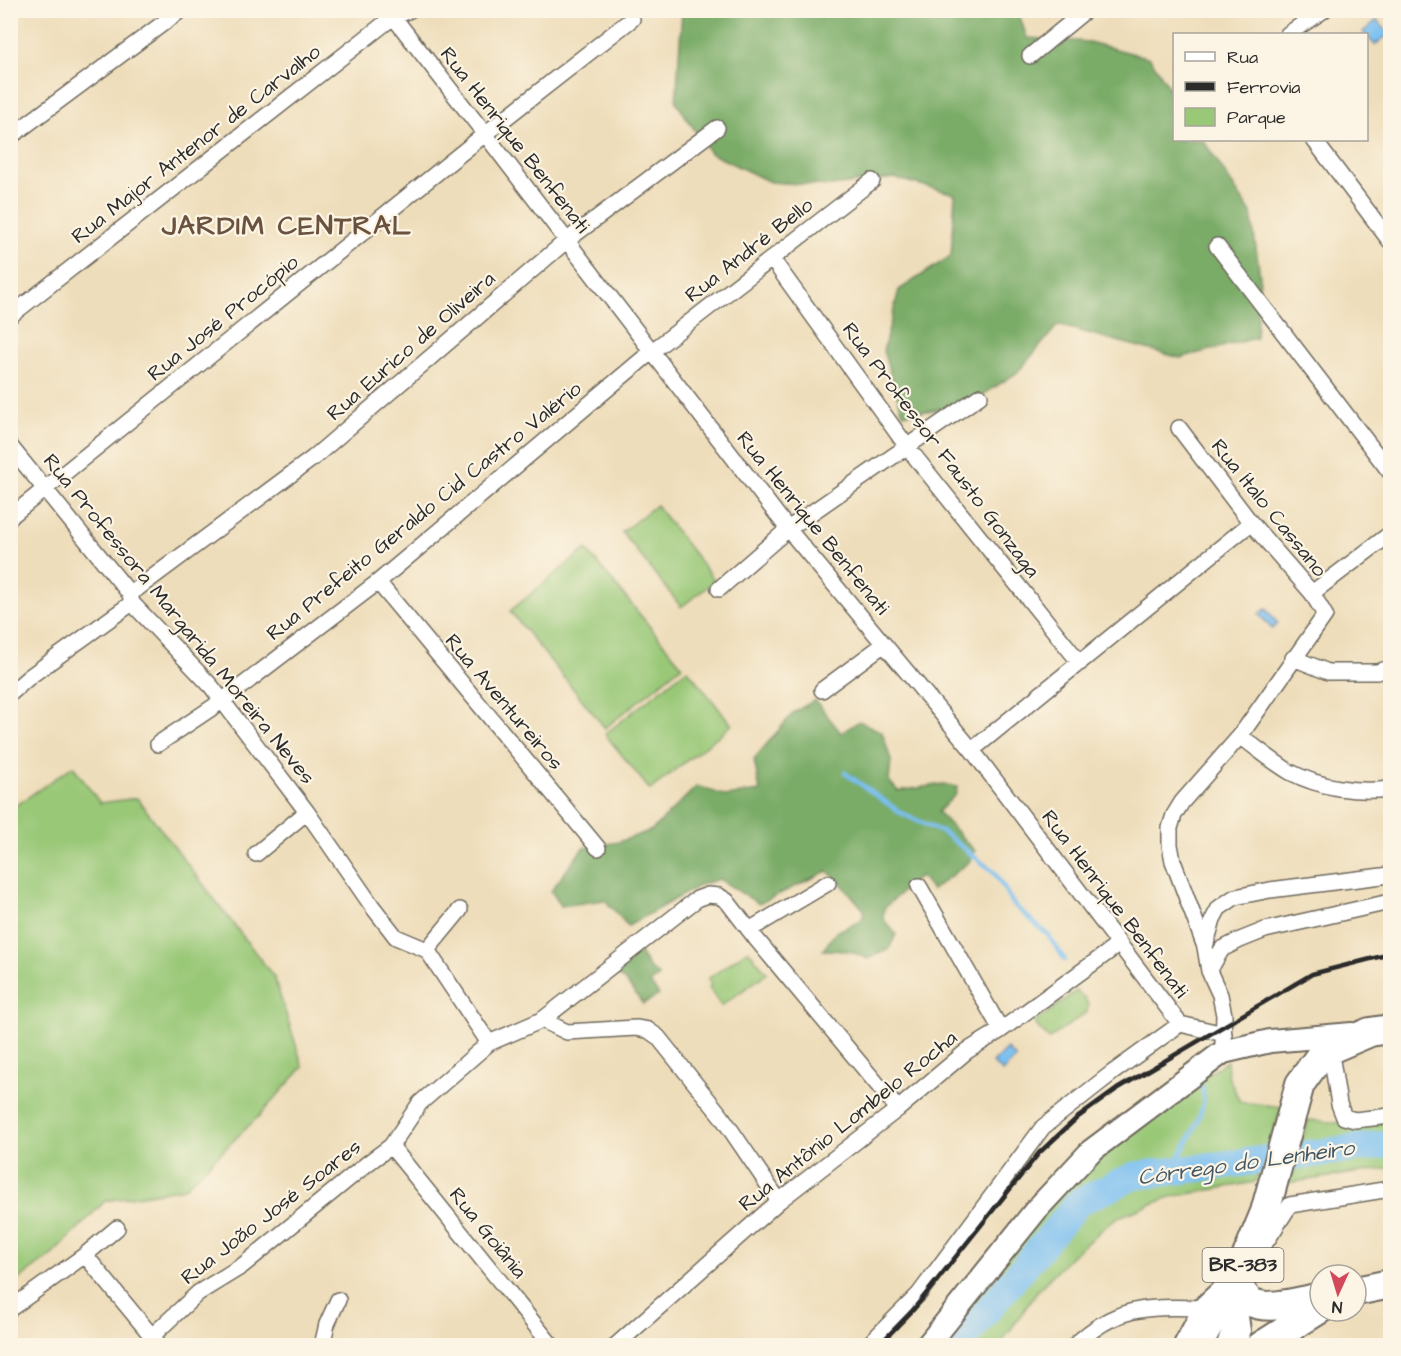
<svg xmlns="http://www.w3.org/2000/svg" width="1401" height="1356" viewBox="0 0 1401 1356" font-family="'Architects Daughter',sans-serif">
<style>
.green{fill:#99c877;stroke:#627a51;stroke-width:1.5}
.forest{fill:#7aac68;stroke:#526c4a;stroke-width:1.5}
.water{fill:#7abff1;stroke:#52758e;stroke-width:1.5}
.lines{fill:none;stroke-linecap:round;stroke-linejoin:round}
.stream{stroke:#7abff1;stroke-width:4.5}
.river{stroke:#7abff1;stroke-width:28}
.street-casing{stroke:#6f695d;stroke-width:18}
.secondary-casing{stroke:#6f695d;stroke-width:26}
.highway-casing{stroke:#6f695d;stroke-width:32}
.street{stroke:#fff;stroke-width:15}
.secondary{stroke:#fff;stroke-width:22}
.highway{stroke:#fff;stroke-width:28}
.rail{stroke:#2b2b2b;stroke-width:4.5}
.labels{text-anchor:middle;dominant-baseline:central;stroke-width:4.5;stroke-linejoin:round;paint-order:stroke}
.shield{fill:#fcf5e5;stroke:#6a6863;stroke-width:1.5}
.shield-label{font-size:20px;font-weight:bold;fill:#2b2b2b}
.street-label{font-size:21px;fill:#2b2b2b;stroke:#fcf5e5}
.water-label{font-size:22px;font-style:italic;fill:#435766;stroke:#fcf5e5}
.district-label{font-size:27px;font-weight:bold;letter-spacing:1.5px;fill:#6a523f;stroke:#fcf5e5}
</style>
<rect width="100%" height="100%" fill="#fcf5e5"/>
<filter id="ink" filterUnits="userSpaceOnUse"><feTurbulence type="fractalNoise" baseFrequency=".0167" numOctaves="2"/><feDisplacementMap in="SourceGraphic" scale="12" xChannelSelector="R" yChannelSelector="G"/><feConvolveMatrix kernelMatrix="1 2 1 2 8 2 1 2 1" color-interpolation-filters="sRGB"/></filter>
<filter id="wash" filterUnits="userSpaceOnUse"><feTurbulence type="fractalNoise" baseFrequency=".008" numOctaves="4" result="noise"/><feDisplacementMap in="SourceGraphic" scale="24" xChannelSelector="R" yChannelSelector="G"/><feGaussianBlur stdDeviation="1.35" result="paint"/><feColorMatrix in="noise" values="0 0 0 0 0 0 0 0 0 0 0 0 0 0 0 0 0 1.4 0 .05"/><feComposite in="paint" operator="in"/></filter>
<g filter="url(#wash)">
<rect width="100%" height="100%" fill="#eeddba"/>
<!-- green -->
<path class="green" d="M656 505 715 581 681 607 622 532Z
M586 549 682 666 605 728 510 611Z
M687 669 732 725 650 790 605 734Z
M73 766 100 803 137 798 274 977 303 1067 259 1116 184 1188 105 1201 53 1254 11 1285V809Z
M748 950 767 973 721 1006 709 988 711 985 708 979Z
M1076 991 1085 998 1088 1005 1087 1012 1049 1039 1034 1023Z
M1227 1061 1228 1076 1240 1102 1282 1107 1255 1182 1170 1197 1116 1218 1071 1256 1038 1290 1000 1345 932 1346 1093 1156Z
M1390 1119V1168L1286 1183 1309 1120 1351 1124Z"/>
<!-- forest -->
<path class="forest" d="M682 11H1018L1027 38 1089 42 1150 58 1174 95V140H1203L1251 213 1260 276 1256 338 1180 358 1058 325 1018 372 966 406 903 414 883 351 899 290 951 256 955 194 894 178 831 186 770 182 710 153 676 102Z
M815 700 841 733 859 721 882 732 891 760 889 781 898 791 943 784 957 787 956 794 938 812 975 851 969 862 932 890 920 876 884 908 883 919 896 934 889 949 868 959 850 951 823 950 836 932 862 920 864 910 840 882 827 871 759 904 719 879 700 885 628 926 605 900 561 906 551 891 583 848 619 842 652 830 697 786 726 796 760 791 754 759 794 712Z
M639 952 649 968 659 976 650 983 659 995 643 1004 627 983 612 971Z"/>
<!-- water -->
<path class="water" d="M1377 20 1389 34 1375 45 1363 32Z
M1266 609 1278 624 1272 629 1259 614Z
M1007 1049 1016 1058 1002 1072 993 1063Z"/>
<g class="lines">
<!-- stream -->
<path class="stream" d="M845 773 901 813 944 833 994 872 1014 905 1048 935 1065 960
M1170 1172C1181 1152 1217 1102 1198 1080"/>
<!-- river -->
<path class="river" d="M957 1346 1079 1202 1134 1176 1390 1144"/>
</g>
</g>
<g filter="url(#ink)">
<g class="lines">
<!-- street casing -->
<g class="street-casing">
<path id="street" d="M388 10 485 134 788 529 972 750 1180 1024 1224 1034
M1390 10V11
M1288 34 1324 10
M1030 56 1086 10
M10 137 181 10
M1314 140 1390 241
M1217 246 1390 472
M772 259 908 448 1080 663
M10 316 393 17 410 10
M1179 428 1251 523 1312 593 1325 615 1240 736 1182 802 1174 815 1170 828V845L1173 861 1205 947 1209 971 1220 995 1224 1015 1223 1043
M10 446 130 594 132 603 211 686 307 812 372 906 396 937 427 950 489 1043
M10 517 485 134 632 19
M378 582 598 848
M719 589 788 529 980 396
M1312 593 1390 534
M130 594 313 458 566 241 717 128
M1293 658 1328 672H1377L1390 668
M822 690 883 645
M10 694 29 677 132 603
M1240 736C1257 748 1273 762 1290 772 1321 788 1357 793 1390 789
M158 744 222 701 378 582 651 352 872 181
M972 750 1251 523
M256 854 307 812
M919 886 1001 1030
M749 930 828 883
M1205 947 1213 919 1219 908 1235 897 1270 890 1390 875
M427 950 460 910
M1209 971 1222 949 1240 940 1265 930 1390 902
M542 1020 567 1032 636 1028 648 1030 658 1037 722 1117 779 1201
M1330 1048 1339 1104 1344 1117 1355 1120 1390 1116
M391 1146 552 1346
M1264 1245 1290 1205 1390 1189
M85 1255 160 1346
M10 1309 85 1255 117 1228
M152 1336 198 1293 242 1266 368 1163 391 1146 420 1103 489 1043 542 1020 697 899 708 895 719 896 727 901 757 940 898 1109
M322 1346 327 1324 338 1300
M615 1346 779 1201 898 1109 967 1051 1001 1030 1118 945
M867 1346 919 1294 1043 1127 1112 1073 1180 1024
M1074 1346C1118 1303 1151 1307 1208 1308
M1205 1346 1224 1311"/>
</g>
<!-- secondary casing -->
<g class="secondary-casing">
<path id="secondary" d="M927 1346 1036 1210 1091 1151 1223 1052 1270 1041 1352 1034"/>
</g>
<!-- highway casing -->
<g class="highway-casing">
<path id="highway" d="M1236 1282C1240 1288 1244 1297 1250 1301 1265 1312 1303 1301 1320 1297
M1356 1291 1390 1284
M1208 1308 1224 1311 1234 1317 1236 1331 1231 1346
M1188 1346 1208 1308 1236 1282 1265 1212 1300 1084 1323 1052 1370 1032 1390 1029
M1261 1346 1320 1309"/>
</g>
<!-- street -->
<use href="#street" class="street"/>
<!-- secondary -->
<use href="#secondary" class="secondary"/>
<!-- highway -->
<use href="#highway" class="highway"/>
<!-- rail -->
<path class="rail" d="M878 1346 913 1310 1039 1153 1077 1118 1117 1089 1312 974 1390 954"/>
</g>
</g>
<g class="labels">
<!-- shield labels -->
<rect class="shield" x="1202.5" y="1248" width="81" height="34" rx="4.5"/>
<g class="shield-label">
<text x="1243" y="1265">BR-383</text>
</g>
<!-- street labels -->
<g class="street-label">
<text transform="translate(515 140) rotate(52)">Rua Henrique Benfenati</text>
<text transform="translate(196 144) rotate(-38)">Rua Major Antenor de Carvalho</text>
<text transform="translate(749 250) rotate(-38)">Rua André Bello</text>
<text transform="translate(223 318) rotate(-39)">Rua José Procópio</text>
<text transform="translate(411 346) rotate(-41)">Rua Eurico de Oliveira</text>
<text transform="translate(941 450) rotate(53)">Rua Professor Fausto Gonzaga</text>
<text transform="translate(1269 508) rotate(51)">Rua Ítalo Cassano</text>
<text transform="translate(424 511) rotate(-39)">Rua Prefeito Geraldo Cid Castro Valério</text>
<text transform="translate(813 523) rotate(51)">Rua Henrique Benfenati</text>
<text transform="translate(179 619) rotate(51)">Rua Professora Margarida Moreira Neves</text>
<text transform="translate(504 702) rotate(50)">Rua Aventureiros</text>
<text transform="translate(1115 904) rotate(53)">Rua Henrique Benfenati</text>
<text transform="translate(848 1121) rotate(-39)">Rua Antônio Lombelo Rocha</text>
<text transform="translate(271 1212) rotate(-38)">Rua João José Soares</text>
<text transform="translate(488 1233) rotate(51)">Rua Goiânia</text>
</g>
<!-- water labels -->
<g class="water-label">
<text transform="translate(1246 1163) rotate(-8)">Córrego do Lenheiro</text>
</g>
<!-- district labels -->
<g class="district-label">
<text x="287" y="226">JARDIM CENTRAL</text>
</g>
</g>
<!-- margin -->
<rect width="1401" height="1356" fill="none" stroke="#fcf5e5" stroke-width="36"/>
<!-- legend -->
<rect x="1173" y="33" width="195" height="108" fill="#fcf5e5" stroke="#a8a49b" stroke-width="1.5"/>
<rect x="1185" y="52" width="30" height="9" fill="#ffffff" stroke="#a8a49b" stroke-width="1.5"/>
<text x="1227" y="63" font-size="18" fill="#2b2b2b">Rua</text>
<rect x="1185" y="82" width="30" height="9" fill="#2b2b2b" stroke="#a8a49b" stroke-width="1.5"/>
<text x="1227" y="93" font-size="18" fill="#2b2b2b">Ferrovia</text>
<rect x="1185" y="108" width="30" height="18" fill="#99c877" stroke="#a8a49b" stroke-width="1.5"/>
<text x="1227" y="123" font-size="18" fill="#2b2b2b">Parque</text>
<!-- north arrow -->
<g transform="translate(1338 1293) rotate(184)"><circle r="28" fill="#fcf5e5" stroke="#a8a49b" stroke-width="1.5"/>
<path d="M0-4.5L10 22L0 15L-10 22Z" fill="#d1495b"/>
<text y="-9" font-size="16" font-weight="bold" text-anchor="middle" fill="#2b2b2b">N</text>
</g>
</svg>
